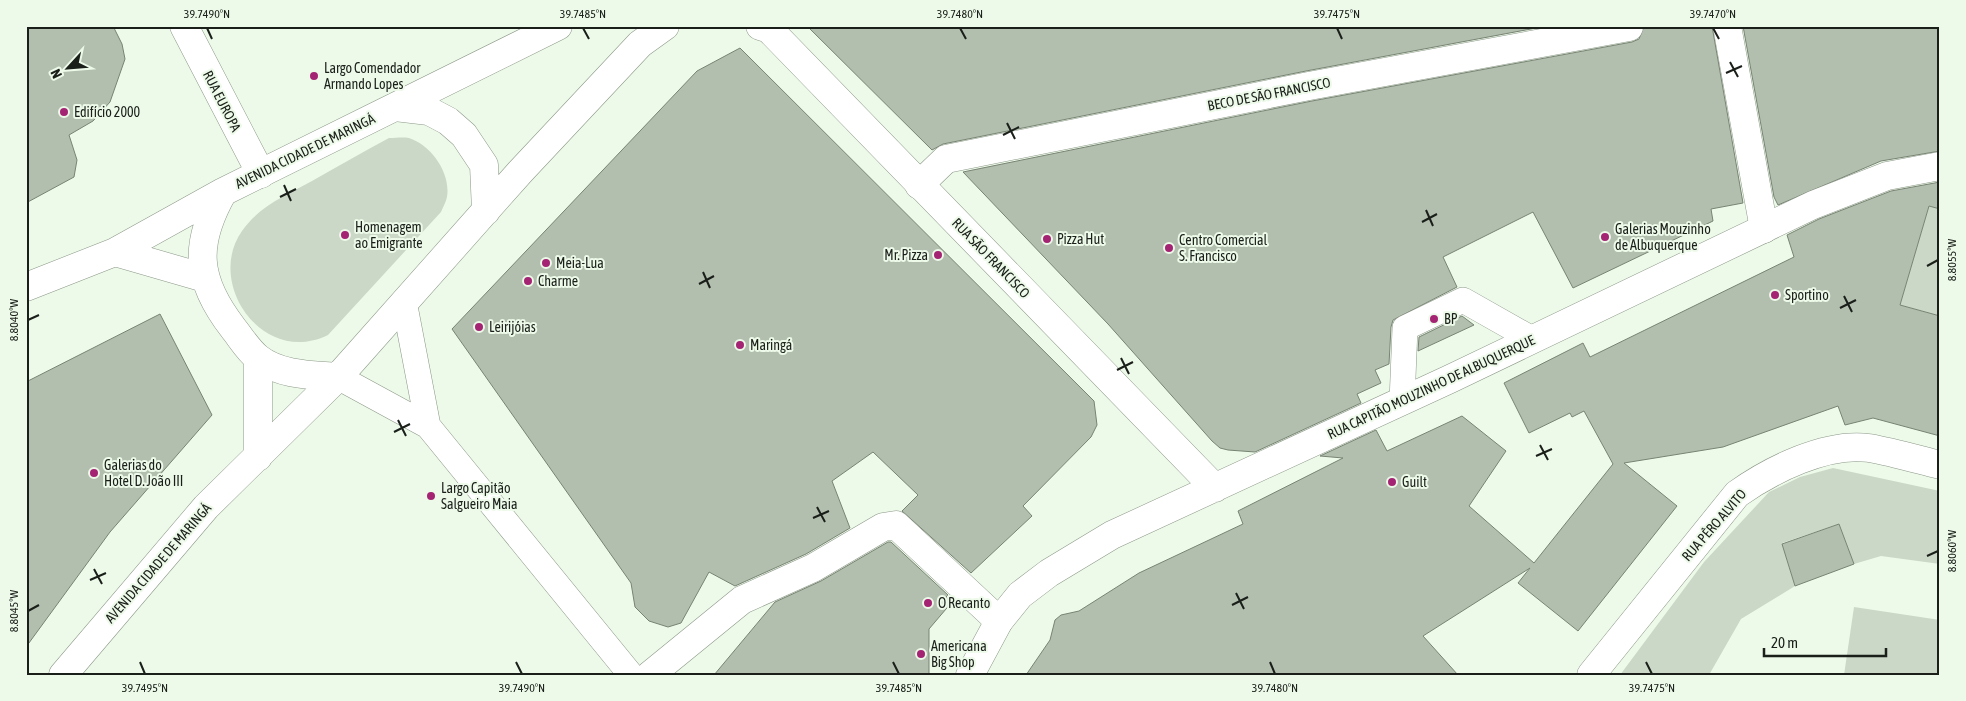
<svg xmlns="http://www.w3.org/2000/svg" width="1966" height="701" viewBox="0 0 1966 701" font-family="'Asap Condensed',sans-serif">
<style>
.green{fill:#cbd8c7}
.building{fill:#b2beae;stroke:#788374}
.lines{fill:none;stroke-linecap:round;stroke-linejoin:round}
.lane-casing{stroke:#8c9888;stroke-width:26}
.street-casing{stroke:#8c9888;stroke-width:29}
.secondary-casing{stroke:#8c9888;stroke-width:29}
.lane{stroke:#fff;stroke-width:25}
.street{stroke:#fff;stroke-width:28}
.secondary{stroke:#fff;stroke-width:28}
.ticks{fill:none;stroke:#1a1f19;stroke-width:2}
.poi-dot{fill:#a42373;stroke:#edfae9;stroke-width:2}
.labels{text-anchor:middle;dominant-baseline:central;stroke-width:4;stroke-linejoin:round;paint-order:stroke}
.poi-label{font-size:14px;fill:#1a1f19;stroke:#edfae9;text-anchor:start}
.street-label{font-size:14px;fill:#1a1f19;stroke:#edfae9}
.neatline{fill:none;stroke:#1a1f19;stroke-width:2}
.ticks-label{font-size:12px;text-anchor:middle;fill:#1a1f19}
</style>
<rect width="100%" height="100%" fill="#edfae9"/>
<!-- green -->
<path class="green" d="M389 138C395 138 403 137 409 138 431 145 451 173 447 197 446 202 443 207 441 212L328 335C263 367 205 283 242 231 259 206 287 195 312 181 338 166 363 152 389 138Z
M1929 206 1940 209V316L1900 305Z
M1833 468 1940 491V564L1881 556 1854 564 1839 524 1782 543 1795 586 1741 619 1709 675H1620L1704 562 1769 492 1800 477Z
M1854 607 1940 620V675H1844Z"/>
<!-- building -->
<path class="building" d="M26 26H113L122 44 125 59 110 102 93 121 69 135 77 160 74 177 26 203Z
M807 26H1547L1306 71 943 144 932 150Z
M1644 26H1712L1743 203 1711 209 1713 221 1573 288 1533 212 1443 257 1457 287 1393 320 1391 327 1389 364 1375 370 1381 383 1357 394 1361 403 1255 452 1228 450 1220 448 1212 441 1108 324 963 172 1312 101 1632 42 1639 39Z
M1743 26H1940V151L1881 161 1778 205 1774 197Z
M740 48 1094 401 1097 425 1091 437 1023 506 1032 516 971 573 902 511 918 495 873 452 832 481 850 528 806 554 735 586 709 572 681 623 668 627 649 621 635 607 631 583 452 329 697 71Z
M1940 182V209L1929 206 1900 305 1940 316V436L1873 418 1845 425 1838 406 1723 447 1624 463 1677 506 1578 631 1518 583 1530 568 1423 636 1458 675H1026L1050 640 1055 620 1061 615 1079 611 1139 573 1243 524 1238 511 1343 458 1320 456 1376 430 1387 451 1462 416 1506 451 1469 506 1534 563 1613 464 1584 411 1572 417 1570 413 1529 433 1504 383 1583 343 1590 357 1794 257 1787 235 1819 219 1891 191Z
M160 314 212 415 110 532 26 647V382Z
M1462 316 1474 325 1418 351 1419 337Z
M1839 524 1854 564 1795 586 1782 544Z
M888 542H891L948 595 946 597 952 602 929 629V675H714L775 602 821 581Z"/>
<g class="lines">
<!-- lane casing -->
<g class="lane-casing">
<path id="lane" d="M404 301 428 426
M338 377 428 426 631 675
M1402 402 1405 328 1463 300 1532 339"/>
</g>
<!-- street casing -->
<g class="street-casing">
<path id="street" d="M184 26 261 174
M1727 26 1764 229
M919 185 946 159 1309 86 1629 27
M650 675 742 600 813 568 883 527 896 525 999 621
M1591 675 1737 494C1771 470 1826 442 1869 448 1892 452 1916 459 1940 465"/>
</g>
<!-- secondary casing -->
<g class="secondary-casing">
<path id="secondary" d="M760 26 769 29 1215 488
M395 107 429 111 448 121 464 135 484 165 486 211
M223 192C193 245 196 280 233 328 241 338 248 350 258 358 279 375 312 375 338 377
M115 252 205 278
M26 287 115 252 223 192 558 26
M258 358V457
M63 675 206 507 338 377 520 172 640 44 665 26
M970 675 999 621 1020 595 1049 573 1112 535 1450 379 1813 205 1887 176 1940 166"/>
</g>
<!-- lane -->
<use href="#lane" class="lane"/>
<!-- street -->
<use href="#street" class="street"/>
<!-- secondary -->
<use href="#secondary" class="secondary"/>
</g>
<!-- ticks -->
<path class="ticks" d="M207 28 212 39M583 28 589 39M960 28 966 39M1337 28 1342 39M1713 28 1719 39M1730 62 1738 77M1726 73 1742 66M1007 123 1015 139M1003 135 1019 127M284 185 291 201M280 197 296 189M1426 210 1433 226M1422 222 1437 214M1927 266 1938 260M703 272 710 288M699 284 714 276M1844 296 1852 312M1840 308 1856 300M28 320 39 315M1121 358 1129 374M1117 370 1133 362M398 420 406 436M394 432 410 424M1540 445 1548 460M1536 456 1552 449M817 507 825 522M813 518 829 511M1927 556 1938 551M94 569 102 584M90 580 106 573M1236 593 1244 609M1232 605 1248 597M28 611 39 605M140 662 145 674M516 662 522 674M893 662 899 674M1270 662 1275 674M1646 662 1652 674"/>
<!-- markers -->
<g class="poi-dot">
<circle cx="314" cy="76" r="5"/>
<circle cx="64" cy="112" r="5"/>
<circle cx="345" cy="235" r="5"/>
<circle cx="1605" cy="237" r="5"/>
<circle cx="1047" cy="239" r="5"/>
<circle cx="1169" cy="248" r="5"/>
<circle cx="938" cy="255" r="5"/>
<circle cx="546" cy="263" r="5"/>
<circle cx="528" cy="281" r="5"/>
<circle cx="1775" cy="295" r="5"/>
<circle cx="1434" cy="319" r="5"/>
<circle cx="479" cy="327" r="5"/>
<circle cx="740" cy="345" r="5"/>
<circle cx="94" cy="473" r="5"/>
<circle cx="1392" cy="482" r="5"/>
<circle cx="431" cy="496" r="5"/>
<circle cx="928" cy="603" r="5"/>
<circle cx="921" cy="654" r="5"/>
</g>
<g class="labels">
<!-- poi labels -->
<g class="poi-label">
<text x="324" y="68">Largo Comendador<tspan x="324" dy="16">Armando Lopes</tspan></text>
<text x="74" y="112">Edifício 2000</text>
<text x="355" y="227">Homenagem<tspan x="355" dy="16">ao Emigrante</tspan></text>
<text x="1615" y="229">Galerias Mouzinho<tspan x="1615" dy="16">de Albuquerque</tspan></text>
<text x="1057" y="239">Pizza Hut</text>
<text x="1179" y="240">Centro Comercial<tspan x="1179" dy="16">S. Francisco</tspan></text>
<text x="928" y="255" text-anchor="end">Mr. Pizza</text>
<text x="556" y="263">Meia-Lua</text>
<text x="538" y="281">Charme</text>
<text x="1785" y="295">Sportino</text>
<text x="1444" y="319">BP</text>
<text x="489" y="327">Leirijóias</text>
<text x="750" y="345">Maringá</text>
<text x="104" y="465">Galerias do<tspan x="104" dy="16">Hotel D. João III</tspan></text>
<text x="1402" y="482">Guilt</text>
<text x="441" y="488">Largo Capitão<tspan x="441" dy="16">Salgueiro Maia</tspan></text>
<text x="938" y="603">O Recanto</text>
<text x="931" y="646">Americana<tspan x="931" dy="16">Big Shop</tspan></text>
</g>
<!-- street labels -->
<g class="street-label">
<text transform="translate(1269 94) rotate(-11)">BECO DE SÃO FRANCISCO</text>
<text transform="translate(222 101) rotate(63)">RUA EUROPA</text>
<text transform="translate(305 151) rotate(-26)">AVENIDA CIDADE DE MARINGÁ</text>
<text transform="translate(991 258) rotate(46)">RUA SÃO FRANCISCO</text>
<text transform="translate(1431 387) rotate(-25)">RUA CAPITÃO MOUZINHO DE ALBUQUERQUE</text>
<text transform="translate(1714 525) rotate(-49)">RUA PÊRO ALVITO</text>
<text transform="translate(158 563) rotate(-49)">AVENIDA CIDADE DE MARINGÁ</text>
</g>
</g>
<!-- border -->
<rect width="1966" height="701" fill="none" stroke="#edfae9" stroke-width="55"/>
<!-- north arrow -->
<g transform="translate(68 68) rotate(244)" stroke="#edfae9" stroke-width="4" paint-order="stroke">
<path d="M0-4L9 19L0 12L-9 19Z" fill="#1a1f19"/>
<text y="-8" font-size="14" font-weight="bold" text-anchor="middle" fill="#1a1f19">N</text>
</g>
<!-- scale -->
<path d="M1764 648v8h122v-8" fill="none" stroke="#1a1f19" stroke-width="2.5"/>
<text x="1771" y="648" font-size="15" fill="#1a1f19" stroke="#edfae9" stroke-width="4" paint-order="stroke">20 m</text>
<rect x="28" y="28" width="1910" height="646" class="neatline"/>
<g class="ticks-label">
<text x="207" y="18">39.7490°N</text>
<text x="583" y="18">39.7485°N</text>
<text x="960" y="18">39.7480°N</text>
<text x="1337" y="18">39.7475°N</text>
<text x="1713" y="18">39.7470°N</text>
<text transform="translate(1952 260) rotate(-90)" y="4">8.8055°W</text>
<text transform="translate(14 320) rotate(-90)" y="4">8.8040°W</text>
<text transform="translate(1952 551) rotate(-90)" y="4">8.8060°W</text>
<text transform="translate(14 611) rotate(-90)" y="4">8.8045°W</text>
<text x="145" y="692">39.7495°N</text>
<text x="522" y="692">39.7490°N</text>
<text x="899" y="692">39.7485°N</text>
<text x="1275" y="692">39.7480°N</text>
<text x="1652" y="692">39.7475°N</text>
</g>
</svg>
